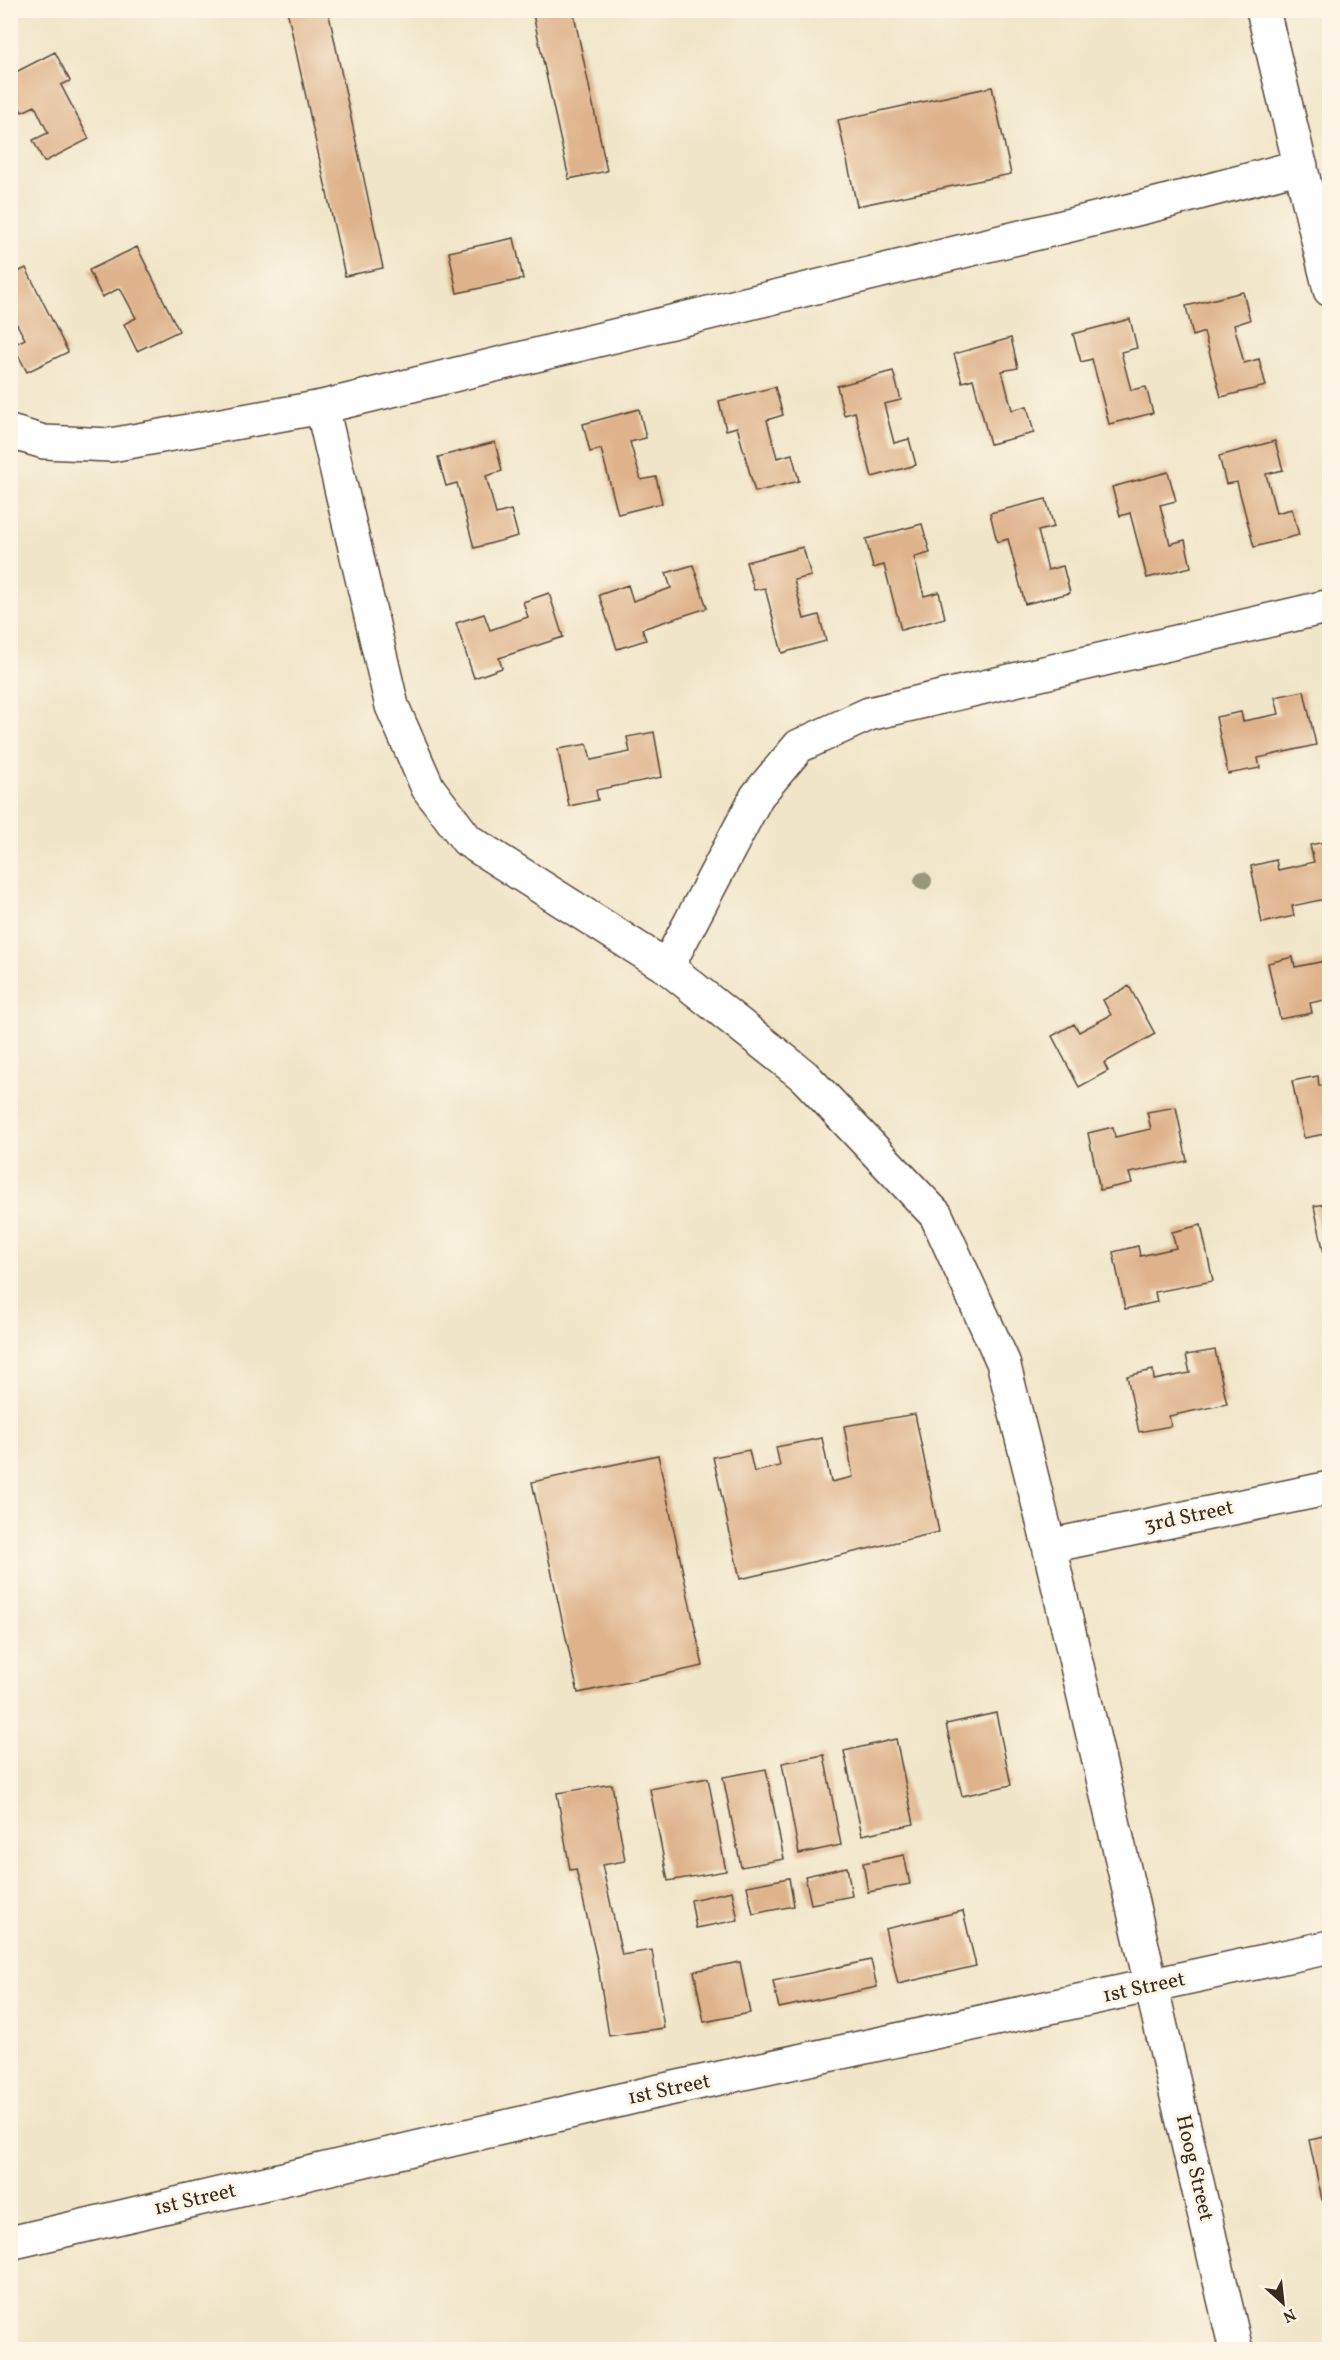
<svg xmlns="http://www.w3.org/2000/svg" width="1340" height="2360" viewBox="0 0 1340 2360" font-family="Vollkorn,serif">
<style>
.building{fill:#deb28a}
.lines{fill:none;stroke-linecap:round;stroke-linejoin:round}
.minor-casing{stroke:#564638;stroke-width:36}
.minor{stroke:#fff;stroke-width:33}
.tree{fill:#97987c}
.labels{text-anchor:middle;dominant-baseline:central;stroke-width:6;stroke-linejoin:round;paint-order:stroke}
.street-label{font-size:21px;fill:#3b2a1e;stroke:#fcf5e5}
</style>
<rect width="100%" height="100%" fill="#fcf5e5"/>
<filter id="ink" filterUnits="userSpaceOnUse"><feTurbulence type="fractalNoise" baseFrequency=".0167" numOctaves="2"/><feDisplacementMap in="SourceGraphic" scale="12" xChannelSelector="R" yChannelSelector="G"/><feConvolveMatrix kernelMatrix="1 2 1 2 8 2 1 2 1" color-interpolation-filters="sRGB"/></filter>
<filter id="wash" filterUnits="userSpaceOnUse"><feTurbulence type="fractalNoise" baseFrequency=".008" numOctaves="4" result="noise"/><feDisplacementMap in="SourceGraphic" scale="24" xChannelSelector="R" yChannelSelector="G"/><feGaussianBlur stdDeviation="1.35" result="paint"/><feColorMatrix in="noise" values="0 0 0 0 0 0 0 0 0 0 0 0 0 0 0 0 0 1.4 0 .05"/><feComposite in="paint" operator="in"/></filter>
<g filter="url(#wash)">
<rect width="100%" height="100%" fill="#f0e5c8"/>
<g id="blocks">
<!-- building -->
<path class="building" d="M287 10H328L383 268 345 276Z
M532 10H573L607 171 569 179Z
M55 52 70 81 61 85 89 139 44 162 33 140 48 133 35 106 22 112 10 89V75Z
M992 87 1011 174 857 206 838 120Z
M514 238 523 279 457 293 449 252Z
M137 247 179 331 137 351 124 324 136 318 120 288 102 297 89 270Z
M26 268 68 352 27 372 13 345 25 339 10 312V276Z
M1243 292 1250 320 1234 325 1244 363 1259 359 1266 386 1221 397 1204 332 1193 336 1186 306Z
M1130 319 1137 348 1121 352 1131 390 1146 387 1153 413 1109 424 1092 359 1081 362 1073 334Z
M1011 338 1018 368 1002 371 1012 410 1027 406 1034 433 990 444 973 379 962 382 954 354Z
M893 371 901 400 884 404 894 443 909 439 916 465 872 477 855 412 844 415 837 386Z
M775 387 783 415 767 420 777 458 792 454 799 481 755 492 737 427 726 430 719 401Z
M639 409 646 438 630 442 641 480 656 477 662 503 618 514 601 449 590 452 583 424Z
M1275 441 1283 470 1266 474 1276 513 1292 509 1299 535 1254 547 1237 482 1226 484 1219 456Z
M495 442 502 471 486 476 496 514 511 510 518 536 474 548 457 483 446 486 438 457Z
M1168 472 1176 501 1160 505 1170 544 1185 540 1191 567 1147 578 1130 513 1120 516 1112 487Z
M1046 499 1054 527 1038 531 1048 570 1063 566 1070 593 1025 604 1008 539 997 542 990 513Z
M922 524 930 553 914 557 924 596 939 592 945 618 901 630 884 565 873 568 866 539Z
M803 547 811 576 794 580 804 619 819 615 826 641 782 653 765 588 754 590 746 562Z
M693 565 707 608 642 629 646 640 617 649 599 595 628 585 633 601 671 588 666 573Z
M549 593 563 637 499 658 502 668 474 678 456 623 484 614 490 630 528 617 523 602Z
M1304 691 1316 745 1258 758 1260 768 1228 774 1216 717 1241 712 1243 721 1279 714 1275 697Z
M654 732 662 777 596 790 598 800 569 806 558 749 587 744 591 760 630 752 627 737Z
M1330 841V898L1292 906 1294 916 1262 923 1251 866 1276 860 1278 870 1314 862 1310 845Z
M1293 957 1295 967 1330 960V999L1310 1003 1312 1013 1280 1019 1268 963Z
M1129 986 1155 1034 1104 1063 1108 1071 1079 1087 1052 1036 1074 1024 1079 1032 1111 1015 1103 1000Z
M1318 1076 1319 1086 1330 1083V1133L1304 1138 1292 1081Z
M1176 1107 1187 1161 1129 1173 1132 1183 1100 1190 1088 1133 1113 1127 1115 1137 1151 1129 1147 1112Z
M1330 1203V1263H1326L1314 1206Z
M1201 1225 1213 1281 1155 1292 1157 1302 1125 1309 1113 1252 1138 1246 1140 1256 1176 1248 1172 1232Z
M1215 1350 1227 1404 1169 1416 1171 1426 1139 1432 1127 1376 1153 1370 1154 1380 1190 1373 1186 1355Z
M915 1414 939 1532 740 1579 713 1457 749 1450 754 1472 780 1466 776 1447 822 1438 831 1482 853 1477 844 1426Z
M658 1455 703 1666 578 1693 532 1482Z
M996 1713 1011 1785 962 1796 946 1724Z
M896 1739 914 1824 862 1835 844 1751Z
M824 1755 841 1845 799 1854 782 1763Z
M766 1769 784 1859 741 1867 723 1777Z
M708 1778 726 1871 668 1881 650 1789Z
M612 1784 625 1861 602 1865 622 1955 652 1950 664 2028 609 2036 597 1960 576 1869 570 1870 557 1793Z
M904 1855 910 1884 868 1892 863 1863Z
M847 1867 852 1896 811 1904 805 1876Z
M789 1878 794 1906 753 1914 747 1886Z
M732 1891 738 1920 696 1928 691 1900Z
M963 1911 976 1966 898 1984 885 1929Z
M871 1960 877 1987 779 2008 773 1981Z
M740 1962 750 2013 704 2022 694 1971Z
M1330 2136V2199L1322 2200 1309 2140Z"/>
</g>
</g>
<g filter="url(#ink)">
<use href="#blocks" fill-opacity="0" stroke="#564638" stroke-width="1.5"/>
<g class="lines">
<!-- minor casing -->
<g class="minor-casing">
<path id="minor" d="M1263 10 1330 290
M322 407 1157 204 1301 166
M10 432 44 442 111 445 322 407 392 706 428 788 467 840 667 967 804 1076 936 1215 1003 1362 1049 1546 1236 2350
M667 967 757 796 799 746 869 714 1330 606
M1049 1546 1330 1488
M10 2243 655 2092 1330 1947"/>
</g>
<!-- minor -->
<use href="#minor" class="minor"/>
</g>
<!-- trees -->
<circle class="tree" cx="923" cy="881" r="9"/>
</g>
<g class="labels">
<!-- street labels -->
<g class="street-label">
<text transform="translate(1189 1517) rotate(-12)">3rd Street</text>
<text transform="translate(1144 1988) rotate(-12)">1st Street</text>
<text transform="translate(669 2090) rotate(-12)">1st Street</text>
<text transform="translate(1194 2168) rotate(77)">Hoog Street</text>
<text transform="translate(195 2200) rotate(-13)">1st Street</text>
</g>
</g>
<!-- margin -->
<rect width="1340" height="2360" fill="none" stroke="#fcf5e5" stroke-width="36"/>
<!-- north arrow -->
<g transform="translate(1283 2303) rotate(153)" stroke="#fcf5e5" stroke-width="4.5" paint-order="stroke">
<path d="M0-4.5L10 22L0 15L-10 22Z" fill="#3b2a1e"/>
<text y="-9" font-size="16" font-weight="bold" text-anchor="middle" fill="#3b2a1e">N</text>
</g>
</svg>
